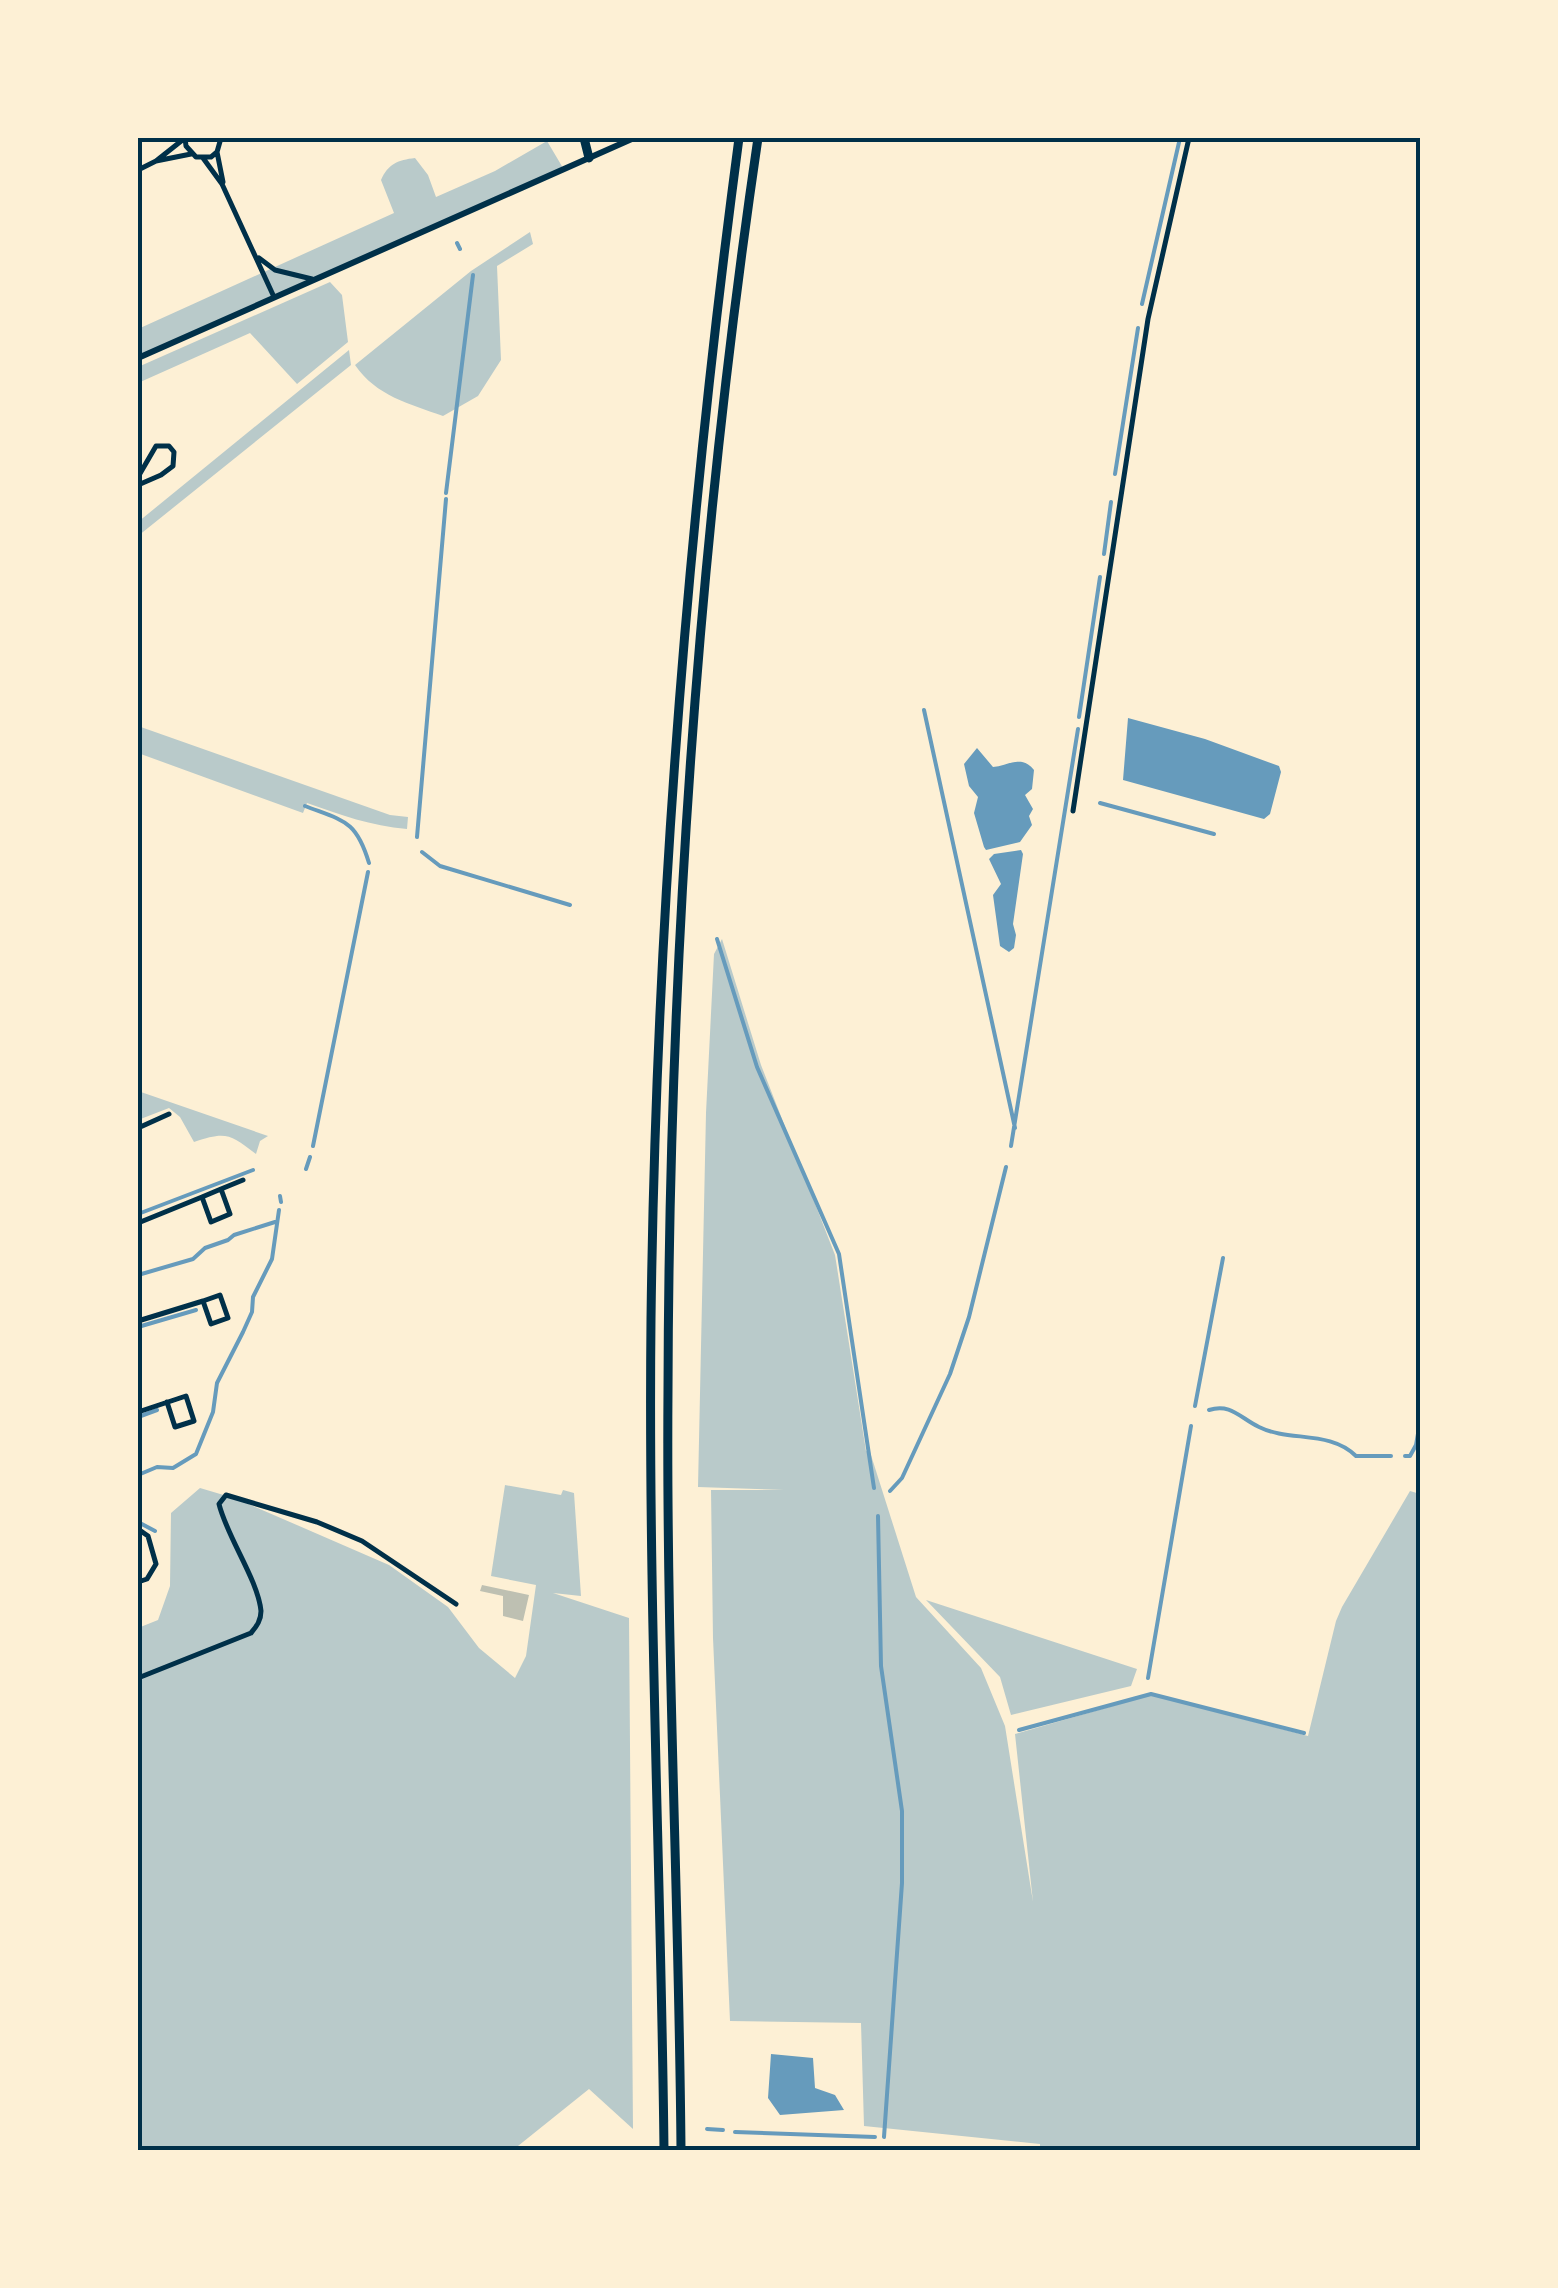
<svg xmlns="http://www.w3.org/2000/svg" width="1558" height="2288" viewBox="0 0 1558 2288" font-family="'Work Sans',sans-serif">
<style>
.green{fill:#b9caca}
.water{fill:#669bbc}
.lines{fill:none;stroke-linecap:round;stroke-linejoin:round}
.stream{stroke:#669bbc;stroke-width:4}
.building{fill:#bec0b2}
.minor{stroke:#003049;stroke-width:5}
.secondary{stroke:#003049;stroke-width:6}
.motorway{stroke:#003049;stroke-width:9}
.neatline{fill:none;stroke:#003049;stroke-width:4}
</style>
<rect width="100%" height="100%" fill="#fdf0d5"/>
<!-- green -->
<path class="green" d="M547 141 563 168 138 357V329L394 213 381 180C388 164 398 160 415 158L428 175 436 197 495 171Z
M530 232 533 244 497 266 501 360 478 396 443 416C410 404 376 396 355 365L471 271Z
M330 282 342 295 348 342 297 384 250 333 138 383V367Z
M349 350 351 365 138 536V522Z
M138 726 390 815 408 817 407 829C370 826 342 815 307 803L303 813 138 753Z
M722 939 761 1065 835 1255 866 1451 870 1452 916 1597 981 1668 1005 1726 1033 1902 1015 1734 1151 1695 1308 1736 1336 1621 1342 1607 1410 1491 1420 1494V2150H1040V2144L864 2126 861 2023 730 2021 713 1638 711 1490H784L698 1487 706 1113 714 954Z
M138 1091 268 1136 260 1141 256 1154C230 1134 226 1131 194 1142L180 1117 169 1108 138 1120Z
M505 1485 561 1495 563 1490 574 1493 581 1596 553 1593 629 1618 633 2129 589 2089 513 2150H138V1628L158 1620 170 1586 171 1513 200 1488 237 1499 389 1565 448 1607 479 1648 515 1678 526 1656 536 1585 491 1576Z
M926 1600 1137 1669 1131 1686 1011 1715 1000 1677Z"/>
<!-- water -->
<path class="water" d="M1128 718 1205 739 1279 766 1281 772 1270 814 1264 819 1123 780Z
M977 748 993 767C1007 766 1022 754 1034 770L1032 789 1025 795 1033 809 1029 816 1032 825 1020 842 986 850 984 847 974 813 978 797 969 786 964 764Z
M1021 850 1023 854 1013 924 1016 935 1014 948 1009 952 1000 946 993 895 1001 884 989 859 994 854Z
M771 2054 813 2058 815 2088 835 2095 844 2110 780 2115 768 2098Z"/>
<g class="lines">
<!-- stream -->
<path class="stream" d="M457 243 460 249
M1142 304 1180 138
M1115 474 1138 328
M446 493 473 275
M1104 554 1111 502
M924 710 1015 1128
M1079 717 1100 577
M1100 803 1214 834
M305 806C344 821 356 820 369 863
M417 837 446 499
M422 852 440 866 570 905
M717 939 757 1067 839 1254 874 1488
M313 1146 368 872
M1011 1146 1078 729
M306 1169 310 1157
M280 1196 281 1202
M138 1214 253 1170
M138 1275 193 1259 205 1248 228 1240 234 1235 275 1222
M138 1327 196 1310
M1420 1329 1418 1349 1420 1367
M1195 1406 1223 1258
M1209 1410C1231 1403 1240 1418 1259 1427 1289 1442 1330 1430 1356 1456H1391
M138 1417 157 1410
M1405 1456H1410L1416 1445 1420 1422
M138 1475 157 1467 173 1468 196 1454 213 1412 217 1383 243 1332 252 1312 253 1297 272 1259 279 1210
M890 1491 902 1478 950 1374 969 1317 1006 1167
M878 1516 881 1666 902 1811V1883L884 2137
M138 1522 155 1531
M1148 1678 1191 1426
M1019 1730 1151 1694 1304 1733
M707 2129 723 2130
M735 2132 875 2137"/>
</g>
<!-- building -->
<path class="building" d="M482 1585 529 1595 523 1621 503 1616V1596L480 1591Z"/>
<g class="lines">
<!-- minor -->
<path class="minor" d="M185 138 186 146 196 157H211L217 152
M221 138 217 152 223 182
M203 158 222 184 274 297
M156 161 191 154
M138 170 156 161 185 138
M259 258 275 270 312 279
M138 477 156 446H169L174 452 173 466 161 475 138 485
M1073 811 1148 319 1189 138
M138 1128 169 1114
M221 1189 230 1214 211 1222 202 1197Z
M221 1189 243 1180
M138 1223 202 1197
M220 1295 228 1318 211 1324 203 1301Z
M138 1321 203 1301
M138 1412 186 1396 194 1421 175 1427 167 1402
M138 1529 148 1536 156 1564 147 1579 138 1582
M138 1678 251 1633C257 1626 261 1620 261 1611 258 1580 227 1537 219 1504L226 1495 317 1522 362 1541 456 1604"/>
<!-- secondary -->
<path class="secondary" d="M138 358 634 138"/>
<!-- motorway -->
<path class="motorway" d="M584 138 589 158
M664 2150C661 1873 648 1597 651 1319 656 924 687 529 739 138
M681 2150C679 1897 666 1644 668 1390 669 972 697 552 758 138"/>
</g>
<!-- border -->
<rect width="1558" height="2288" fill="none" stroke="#fdf0d5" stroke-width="280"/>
<rect x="140" y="140" width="1278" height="2008" class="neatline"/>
</svg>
